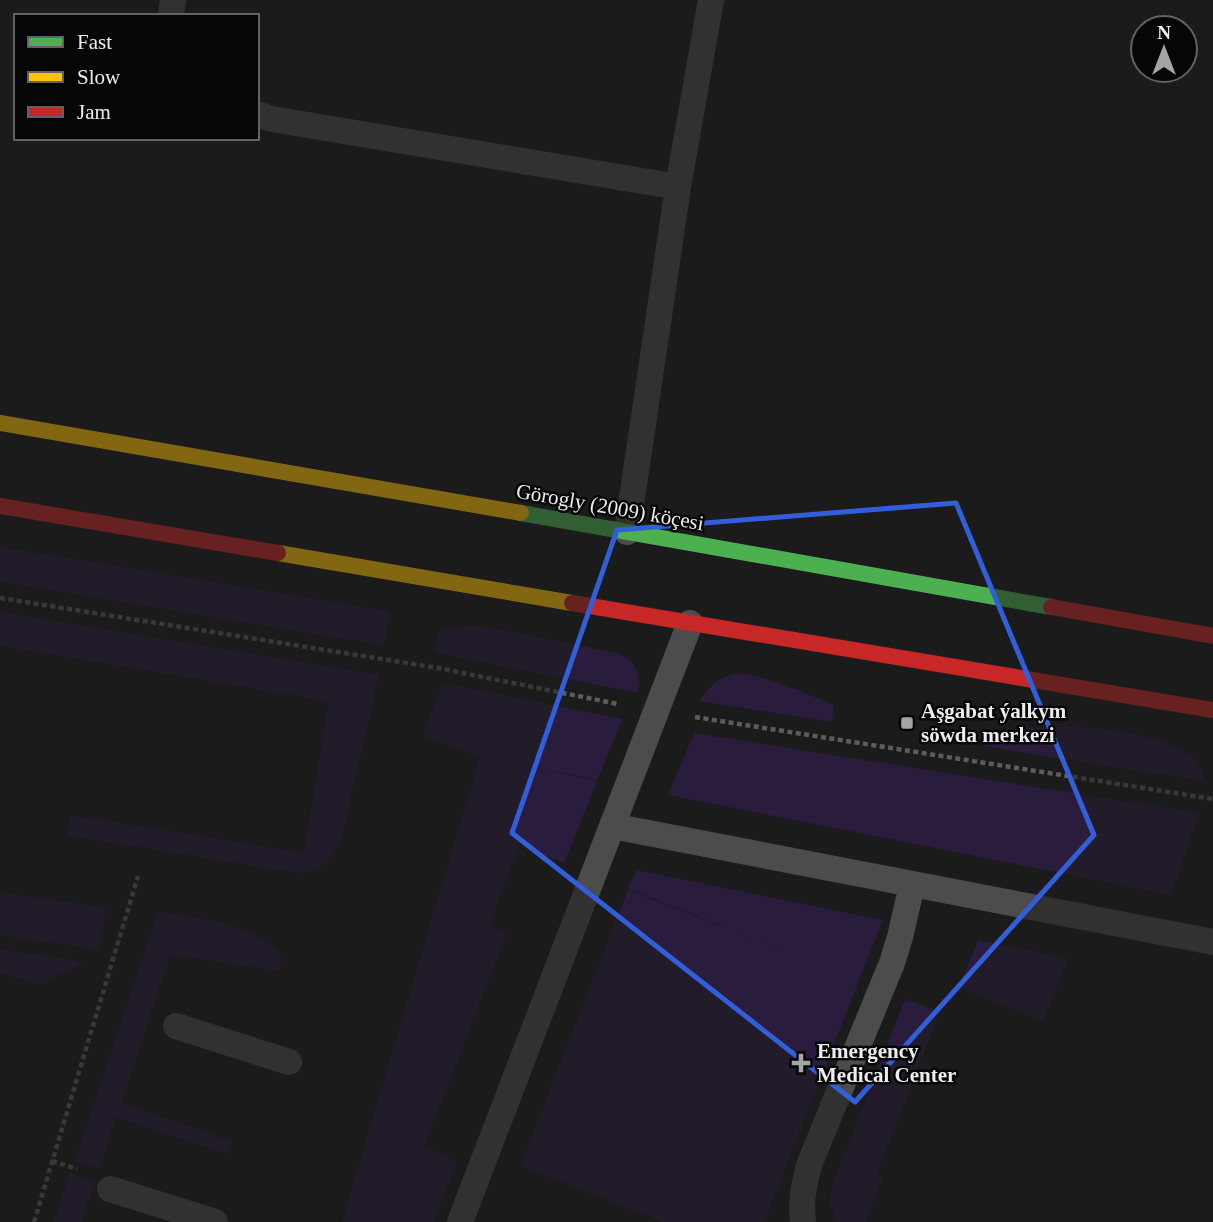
<svg xmlns="http://www.w3.org/2000/svg" width="1213" height="1222" viewBox="0 0 1213 1222" font-family="Georgia,serif">
<style>
.green{fill:#291c3c}
.lines{fill:none;stroke-linecap:round;stroke-linejoin:round}
.path{stroke:#5c5c5d;stroke-width:4.5;stroke-dasharray:5 3.5;stroke-linecap:butt}
.lane{stroke:#4c4c4d;stroke-width:26}
.fast{stroke:#4caf50;stroke-width:16}
.slow{stroke:#ffc107;stroke-width:16}
.jam{stroke:#c62828;stroke-width:16}
.marked{fill:none;stroke:#325eda;stroke-width:5;stroke-linejoin:round}
.poi-dot{fill:#a4a4a5;stroke:#060607;stroke-width:2.5}
.labels{text-anchor:middle;dominant-baseline:central;stroke-width:5;stroke-linejoin:round;paint-order:stroke}
.street-label{font-size:21px;fill:#ededef;stroke:#060607}
.poi-label{font-size:21px;font-weight:bold;fill:#ededef;stroke:#060607;text-anchor:start}
</style>
<rect width="100%" height="100%" fill="#1b1b1c"/>
<!-- green -->
<path class="green" d="M0 547 390 611 384 645 0 582Z
M0 612 379 675 342 835C331 858 324 873 297 873L67 835 71 815 304 853 329 701 0 646Z
M471 626 493 628 616 653C636 660 641 672 638 693L435 653 438 632 459 627Z
M737 673C772 677 802 692 834 705L832 722 699 701C711 685 717 678 737 673Z
M443 683 623 719 597 780 526 766 597 781 564 863 519 846 489 925 507 933 424 1147 457 1161 433 1222H342L480 757 423 736Z
M1078 726C1108 730 1184 737 1200 765 1202 769 1203 775 1203 781L983 746 985 731Z
M694 733 1199 813 1171 895 668 795Z
M636 870 883 920 764 1222H664L520 1166 628 890 793 954 628 889Z
M0 892 106 908 99 950 0 935Z
M158 912C197 918 259 922 282 958L280 971 170 955 121 1103 232 1141 228 1154 116 1117 99 1169 75 1161Z
M978 940 1068 958 1043 1021 959 988Z
M0 949 84 962 42 985 0 973Z
M905 999 940 1012 877 1173 883 1176 866 1222H836L830 1202 832 1186Z
M70 1173 95 1181 81 1222H54Z"/>
<g class="lines">
<!-- path -->
<path class="path" d="M0 598 438 668 618 704
M695 717 1213 799
M52 1161 77 1169
M34 1222 138 876"/>
<!-- lane -->
<path class="lane" d="M171 16 173 0
M257 114 272 119 678 187
M627 532 678 187 711 0
M612 826 1213 942
M176 1026 289 1062
M110 1189 215 1222
M460 1222 690 623
M803 1222C800 1200 804 1186 809 1165L892 963 900 937 912 885"/>
<!-- fast -->
<path class="fast" d="M521 513 1051 607"/>
<!-- slow -->
<path class="slow" d="M0 423 521 513
M278 553 572 603"/>
<!-- jam -->
<path class="jam" d="M0 506 278 553
M572 603 1213 710
M1051 607 1213 636"/>
</g>
<!-- marked area -->
<path d="M0 0H1213V1222H0ZM956 503 1094 835 855 1102 512 833 617 530Z" fill="#1b1b1c" fill-opacity=".55" fill-rule="evenodd"/>
<path class="marked" d="M956 503 1094 835 855 1102 512 833 617 530Z"/>
<!-- markers -->
<g class="poi-dot">
<rect x="900" y="716" width="14" height="14" rx="3.5"/>
<path d="M797.5 1052.5h7v7h7v7h-7v7h-7v-7h-7v-7h7z"/>
</g>
<g class="labels">
<!-- street labels -->
<g class="street-label">
<text transform="translate(610 507) rotate(10)">Görogly (2009) köçesi</text>
</g>
<!-- poi labels -->
<g class="poi-label">
<text x="921" y="711">Aşgabat ýalkym<tspan x="921" dy="24">söwda merkezi</tspan></text>
<text x="817" y="1051">Emergency<tspan x="817" dy="24">Medical Center</tspan></text>
</g>
</g>
<!-- legend -->
<rect x="14" y="14" width="245" height="126" fill="#060607" stroke="#626264" stroke-width="2"/>
<rect x="28" y="37" width="35" height="10" fill="#4caf50" stroke="#626264" stroke-width="2"/>
<text x="77" y="49" font-size="21" fill="#ededef">Fast</text>
<rect x="28" y="72" width="35" height="10" fill="#ffc107" stroke="#626264" stroke-width="2"/>
<text x="77" y="84" font-size="21" fill="#ededef">Slow</text>
<rect x="28" y="107" width="35" height="10" fill="#c62828" stroke="#626264" stroke-width="2"/>
<text x="77" y="119" font-size="21" fill="#ededef">Jam</text>
<!-- north arrow -->
<g transform="translate(1164 49)"><circle r="33" fill="#060607" stroke="#626264" stroke-width="2"/>
<path d="M0-5L12 26L0 18L-12 26Z" fill="#a4a4a5"/>
<text y="-10" font-size="19" font-weight="bold" text-anchor="middle" fill="#ededef">N</text>
</g>
</svg>
